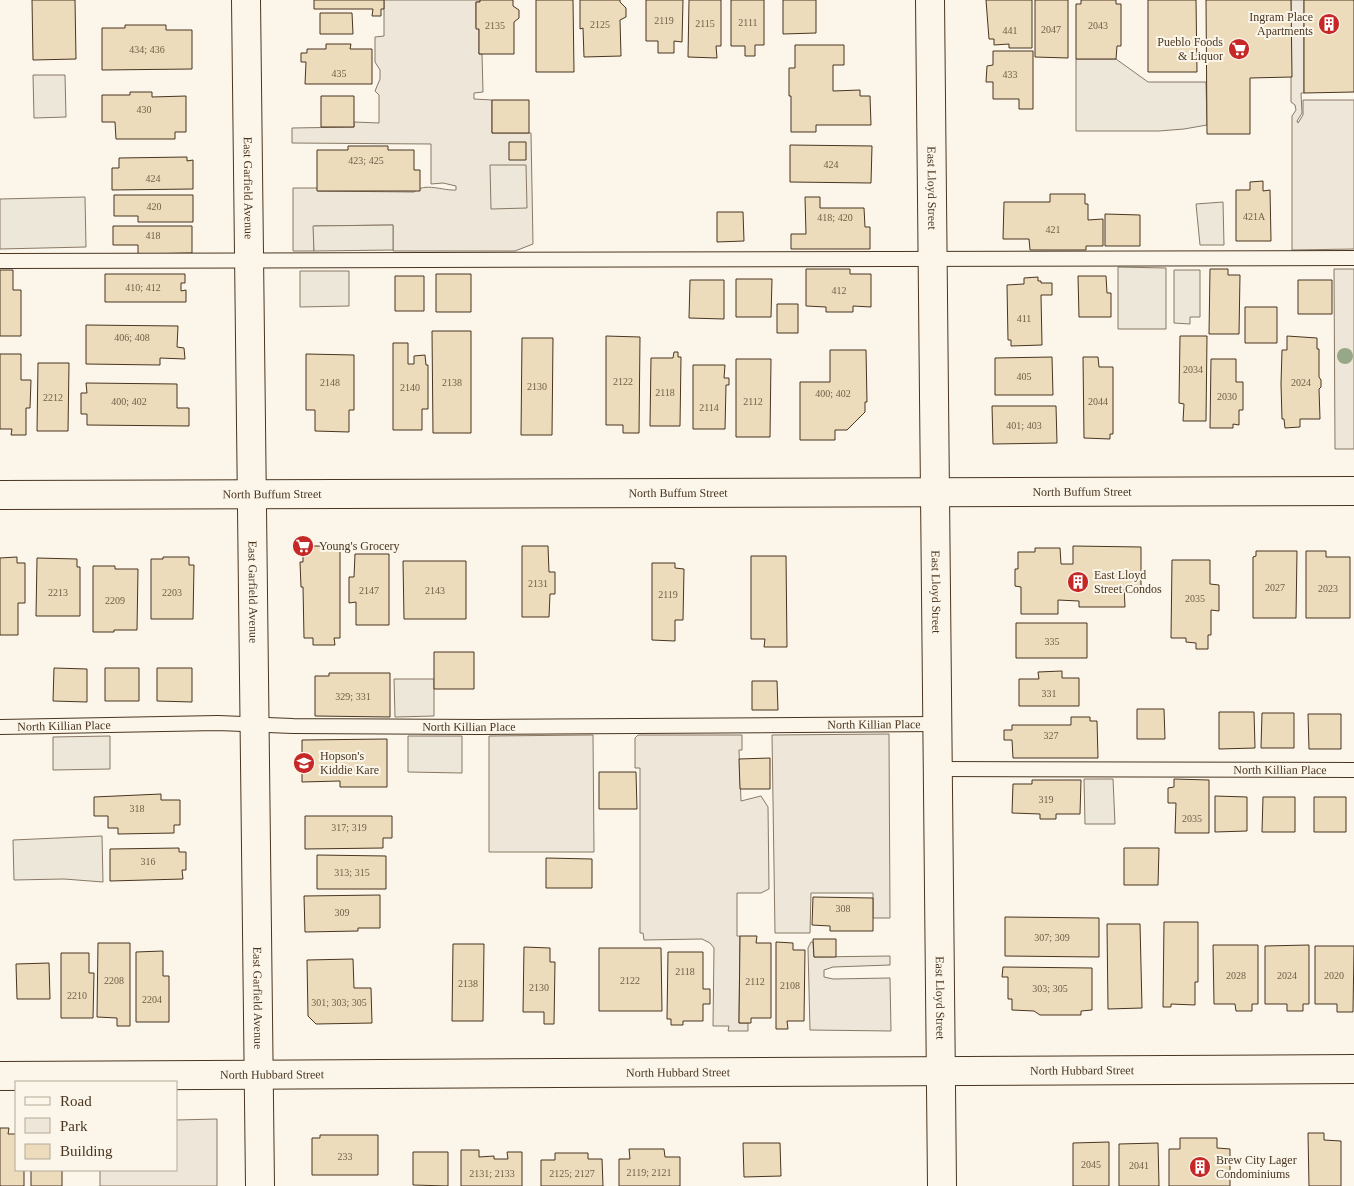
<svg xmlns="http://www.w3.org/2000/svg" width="1354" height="1186" viewBox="0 0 1354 1186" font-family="Georgia,serif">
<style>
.green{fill:#ede6d9;stroke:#887966}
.parking{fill:#ede7d9;stroke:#887966}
.building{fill:#ecdcbc;stroke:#4a3520}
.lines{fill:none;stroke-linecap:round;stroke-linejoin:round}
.service-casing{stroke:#4a3520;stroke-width:16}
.minor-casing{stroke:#4a3520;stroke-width:30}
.service{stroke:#fbf6e9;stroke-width:14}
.minor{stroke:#fbf6e9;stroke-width:28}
.tree{fill:#96a887}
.labels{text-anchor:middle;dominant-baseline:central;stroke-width:4;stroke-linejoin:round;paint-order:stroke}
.number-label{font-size:10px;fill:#725f47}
.poi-label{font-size:12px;fill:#4a3520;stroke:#fbf6e9;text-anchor:start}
.street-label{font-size:12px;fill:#4a3520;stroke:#fbf6e9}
</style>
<rect width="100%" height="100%" fill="#fbf6e9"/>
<!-- green -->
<path class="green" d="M384 0H480V2H476V28L479 29V54H482L483 92 474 93V99L492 100V133H531L533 244 515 251H393V225L314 226V251H293V188H317L318 191 414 192C425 182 443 191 456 190V186L443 183 431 184V144L292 143V128L354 127V122L379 123V95L375 91 380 79V70L375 62V37L384 36Z
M1291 0H1304V93H1301L1302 113 1297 121 1298 123 1303 115V100H1354V249L1292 250V116L1296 110 1295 105 1291 102Z
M1334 269H1354V449H1335Z
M889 734 890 918H873V893H811L810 933H775L772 735Z
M593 735 594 852H489V736Z
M638 735H742V750H739L741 801 761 796 768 807 769 889 761 893H737V936H740L739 1023H748V1031H728L729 1026H713L714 948 710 943 702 939 644 940 643 933H640V768H635V738Z
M811 942H813L814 957 890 956V965L833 967 824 970V977L833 979 890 978 891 1031 810 1030 808 948Z
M217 1119V1186H100V1170H176V1120Z"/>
<!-- parking -->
<path class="parking" d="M1076 59H1116L1148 82H1206L1207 125 1184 129 1159 131H1076Z
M33 75H65L66 117 34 118Z
M490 165H526L527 208 491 209Z
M85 197 86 247 0 249V199Z
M1223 202 1224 245H1200L1196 204Z
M393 225V250L314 251 313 226Z
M1118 267 1166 268V329H1118Z
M1174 270H1200V317H1190V324L1174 323Z
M300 271H349V306L300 307Z
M394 679H434V716L395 717Z
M110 736V769L53 770V737Z
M408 736H462V773L408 772Z
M1084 779H1113L1115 824H1085Z
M102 836 103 882 64 879 14 880 13 840Z"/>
<!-- building -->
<path class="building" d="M32 0H75L76 59 33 60Z
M314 0H384V9H381V16H372L373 9H314Z
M480 0H513V6L519 10V18L514 22V54H479V29H476V2H480Z
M536 0H573L574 72H536Z
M580 0H620V2L626 8V17L620 20 621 56 584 57 583 28 580 29Z
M646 0H683L682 42 674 41V53H658V41H646Z
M689 0H721V46H716L717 58 688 57Z
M731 0H764V45H755V56H745V46H731Z
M783 0H816V33L783 34Z
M986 0H1032V48H1009V44L994 45V39H989Z
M1035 0H1068V58L1035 57Z
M1081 0H1116V4H1121V46H1117L1116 59H1076V4H1081Z
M1148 0H1196L1197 72H1148Z
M1206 0H1291L1292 77 1250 78V134H1207Z
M1304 0H1354V92L1304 93Z
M320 13H352L353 34H320Z
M125 25H166V30H192V69L102 70V28H125Z
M326 44H351L350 49H372V84H305L306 62H301V53H307V49H326Z
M795 45H844V65H833V91L860 90V96H870L871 125H816V132H791V96H789V68H795Z
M993 51H1033V109H1019V99H993V82H986L987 66 993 65Z
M130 92H152V97L186 96V132H175V139H116L115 122H102V95H130Z
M321 96H354V127H321Z
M492 100H529V133H492Z
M509 142H526V160H509Z
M790 145 872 146 871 183 790 182Z
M348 146H388V150H414V170H420V191H317V150H348Z
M187 157V161L193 160V189L112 190V168H119V158Z
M1263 181V191L1270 190 1271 241H1236V190H1250V182Z
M1050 194H1085V204H1088V220L1103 219V246H1086V250H1030L1029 239H1003L1004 202H1050Z
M114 195H193V222H138V216H114Z
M805 197H820V208H864L865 227H870V249H791V234H806Z
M717 212H743L744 241 717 242Z
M1105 214 1140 215V246H1105Z
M113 226H192V253L138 254V245H113Z
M806 269H850V274H871V307L853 306V312H826V307L806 306Z
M1210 269H1228V275H1240L1239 334H1209Z
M0 270H13V290H21V336H0Z
M105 274H185V283H181V291L186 290V302H105Z
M436 274H471V312H436Z
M395 276H424V311H395Z
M1078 276H1106L1107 293H1111V317H1079Z
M1038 277V281H1041V283H1052V295H1041L1042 345 1011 346V340H1008L1007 285 1024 284V278Z
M736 279H772L771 317H736Z
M690 280H724V319L689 318Z
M1298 280H1332V314H1298Z
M777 304H798V333H777Z
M1245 307H1277V343H1245Z
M86 325 178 326 177 347 184 348 185 359 160 358V365L86 364Z
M432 331H471V433H433Z
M606 336 640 337 639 433H623V425H606Z
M1180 336H1207L1206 421H1183L1184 404 1179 403Z
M1287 336 1317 338V349H1319V377L1321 380V387L1319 389 1320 419H1300V427L1285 428 1284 419H1282L1281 384 1282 350H1287Z
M522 338H553L552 435H521Z
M393 343H408V364H414V356L425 355 426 365H428V409H422V430H393Z
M830 350H866L867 402H865V412L847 430H835V440H800V382H830Z
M674 352H678V357H681L680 426H650L651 358H673Z
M0 354H21V380H31L30 408H26V435H11L12 429H0Z
M306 354 354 355V410H349V432L315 431V410H306Z
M1052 357 1053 395H995V358Z
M1083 357H1098L1099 367H1113V434H1110V439L1084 438Z
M736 359H771L770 437H736Z
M1211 359H1236V382H1243V410H1239V425L1233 424V428H1210Z
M38 363H69L68 431H37Z
M693 365H725L724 378H729V385H726L725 429H693Z
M86 383 177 384V408H189V426L87 425V414H81V393H87Z
M992 406H1056L1057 443 993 444Z
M303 546H340V638H334L335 645H313V638H304L303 587H301L300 562H303Z
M522 546H548L549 572H555V594H550L549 617H522Z
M1073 546 1141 547V588L1124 587 1125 607H1079V601L1058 600V614H1021V587L1015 586V569H1018V552H1035V548H1060L1061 564H1073Z
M1256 551H1297L1296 618H1253V557L1256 556Z
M1306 551H1326V557H1350V618H1306Z
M355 554H389V625H356V602L349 603V577H354Z
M751 556H786L787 647H764L765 639H751Z
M17 557V563H25V603H18V635H0V558Z
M163 557H189V565H194L193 619H151V559H163Z
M37 558 77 559V567H80V616H36Z
M1172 560H1210V584L1219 585V611L1211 610V635H1208V649H1196V643L1186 642V638H1171Z
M403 561H466V619H404Z
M652 563H675V568L684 569 683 620H675V641L652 640Z
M93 566H115V569H138L137 630H114V632H93Z
M1016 623H1087V658H1016Z
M434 652H474V689H434Z
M54 668 87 669V702L53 701Z
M105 668H139V701H105Z
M157 668H192V702L157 701Z
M1062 671V678H1079V706H1019V679H1039L1038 672Z
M329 673H390V717L315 716V676H329Z
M752 681H777L778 710H752Z
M1137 709H1164L1165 739H1137Z
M1219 712H1254L1255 748 1219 749Z
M1262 713H1294V748H1261Z
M1308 714H1341V749H1309Z
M1071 717H1090V721H1097L1098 758H1013L1012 740H1004V730H1012V725H1071Z
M387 739V787H340V781L302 782V740Z
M770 758V789H740L739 759Z
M599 772H636L637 809H599Z
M1174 779 1209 780V833H1175L1176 803H1168V788L1174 787Z
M1032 780H1081L1080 814H1056V819H1040V814L1012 813 1013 784H1032Z
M161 794V800H180V825H174V833L118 834V828H108V816H94V797Z
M1215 796 1247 797V831L1215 832Z
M1263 797H1295V832H1262Z
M1314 797H1346V832H1314Z
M305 816H392V838H383V848L305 849Z
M179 848V852H186V870H182L183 879 110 881V849Z
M1124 848H1159L1158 885H1124Z
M317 855 386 856V889H317Z
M546 858 592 859V888H546Z
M380 895V928H358V931L305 932 304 896Z
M813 897 873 898V931H830V926L812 925Z
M1005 917 1099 918V957L1005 956Z
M1164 922H1198V982H1195V1005L1171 1004V1007H1163Z
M1107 924H1140L1142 1008 1108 1009Z
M740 936H757L756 943H771V1018H751V1023H739Z
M813 939H836V957H814Z
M776 942 793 943V950H805L804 1021H787L788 1029H776Z
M98 943H130V1026H117V1018L97 1017Z
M453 944H484L483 1021H452Z
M1213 945H1258V1004H1252V1011H1236L1235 1004H1214Z
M1309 945V1004H1303V1011H1287V1004H1265V946Z
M1315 946H1354L1353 1012H1337V1004H1315Z
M524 947 550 948V962H555L554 1024H544V1012H523Z
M599 948H661L662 1011H599Z
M163 951V976H169V1022H136V952Z
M668 952H703V989H710V1004H703V1021H683V1025H671V1019H667Z
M61 953H89V973H94L93 1018H61Z
M353 959 354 988H371L372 1023 316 1024 308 1016 307 960Z
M49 963 50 999H17L16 964Z
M1003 967 1092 968V1010L1081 1011V1015H1040L1034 1011 1012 1010V999H1008V977H1002Z
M0 1128H9L8 1134H16V1170H24V1186H0Z
M1308 1133H1324V1140L1341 1141V1186H1309Z
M320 1135H378V1175H312V1138H320Z
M1180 1138H1217V1148L1230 1149V1186H1169V1149H1180Z
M1109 1142V1186H1073V1143Z
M743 1143H780L781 1176 744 1177Z
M1158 1143 1159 1186H1119V1144Z
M629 1149H664L665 1157H680V1186H619V1159H630Z
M461 1150H479V1157L494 1156V1159H508L507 1152H522V1186H461Z
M413 1152H448V1186L413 1185Z
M555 1153H588V1159H602L603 1186H541V1160H555Z
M31 1170H62V1186H31Z"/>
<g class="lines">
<!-- service casing -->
<g class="service-casing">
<g id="service">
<path d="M0 261 1354 258"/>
<path id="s1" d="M0 727 218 723 293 726 480 727 937 724"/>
<path id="s2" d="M938 769 1354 770"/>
</g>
</g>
<!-- minor casing -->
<g class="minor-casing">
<g id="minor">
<path id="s3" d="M246 0 260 1186"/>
<path id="s4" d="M930 0 942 1186"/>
<path id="s5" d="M0 495 1354 491"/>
<path id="s6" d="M0 1076 1354 1069"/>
</g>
</g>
<!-- service -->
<use href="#service" class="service"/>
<!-- minor -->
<use href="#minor" class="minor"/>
</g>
<!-- trees -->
<circle class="tree" cx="1345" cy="356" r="8"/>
<!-- icons -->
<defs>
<g id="building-disc" transform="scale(1.125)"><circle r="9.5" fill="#c62828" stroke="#fbf6e9"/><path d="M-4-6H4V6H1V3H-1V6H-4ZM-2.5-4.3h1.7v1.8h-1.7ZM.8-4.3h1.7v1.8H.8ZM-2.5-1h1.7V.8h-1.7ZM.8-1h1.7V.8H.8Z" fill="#fff"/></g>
<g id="supermarket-disc" transform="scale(1.125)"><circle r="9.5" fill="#c62828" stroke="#fbf6e9"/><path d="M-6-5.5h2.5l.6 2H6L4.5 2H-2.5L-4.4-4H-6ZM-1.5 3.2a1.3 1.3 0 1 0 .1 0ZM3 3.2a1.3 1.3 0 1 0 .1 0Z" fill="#fff"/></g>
<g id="school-disc" transform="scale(1.125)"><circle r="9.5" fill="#c62828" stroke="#fbf6e9"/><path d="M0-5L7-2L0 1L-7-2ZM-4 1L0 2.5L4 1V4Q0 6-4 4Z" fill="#fff"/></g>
</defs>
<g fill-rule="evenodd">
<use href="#building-disc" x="1329" y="24"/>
<use href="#supermarket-disc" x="1239" y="49"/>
<use href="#supermarket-disc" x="303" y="546"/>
<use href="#building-disc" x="1078" y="582"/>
<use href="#school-disc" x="304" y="763"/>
<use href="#building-disc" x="1200" y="1167"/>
</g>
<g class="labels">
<!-- number labels -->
<g class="number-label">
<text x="664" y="20">2119</text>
<text x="748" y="22">2111</text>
<text x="705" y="23">2115</text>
<text x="600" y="24">2125</text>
<text x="495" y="25">2135</text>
<text x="1098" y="25">2043</text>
<text x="1051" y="29">2047</text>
<text x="1010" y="30">441</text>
<text x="147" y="49">434; 436</text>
<text x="339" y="73">435</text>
<text x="1010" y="74">433</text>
<text x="144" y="109">430</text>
<text x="366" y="160">423; 425</text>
<text x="831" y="164">424</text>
<text x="153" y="178">424</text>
<text x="154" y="206">420</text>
<text x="1254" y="216">421A</text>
<text x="835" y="217">418; 420</text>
<text x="1053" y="229">421</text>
<text x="153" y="235">418</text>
<text x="143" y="287">410; 412</text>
<text x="839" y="290">412</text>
<text x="1024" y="318">411</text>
<text x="132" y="337">406; 408</text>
<text x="1193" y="369">2034</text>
<text x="1024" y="376">405</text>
<text x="623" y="381">2122</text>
<text x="330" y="382">2148</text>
<text x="452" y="382">2138</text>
<text x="1301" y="382">2024</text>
<text x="537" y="386">2130</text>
<text x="410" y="387">2140</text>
<text x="665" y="392">2118</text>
<text x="833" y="393">400; 402</text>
<text x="1227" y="396">2030</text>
<text x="53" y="397">2212</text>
<text x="129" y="401">400; 402</text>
<text x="753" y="401">2112</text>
<text x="1098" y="401">2044</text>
<text x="709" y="407">2114</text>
<text x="1024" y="425">401; 403</text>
<text x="538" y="583">2131</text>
<text x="1275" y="587">2027</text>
<text x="1328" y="588">2023</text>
<text x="369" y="590">2147</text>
<text x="435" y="590">2143</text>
<text x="58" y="592">2213</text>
<text x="172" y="592">2203</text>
<text x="668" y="594">2119</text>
<text x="1195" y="598">2035</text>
<text x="115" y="600">2209</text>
<text x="1052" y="641">335</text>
<text x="1049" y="693">331</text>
<text x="353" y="696">329; 331</text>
<text x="1051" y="735">327</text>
<text x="1046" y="799">319</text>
<text x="137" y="808">318</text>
<text x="1192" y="818">2035</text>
<text x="349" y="827">317; 319</text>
<text x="148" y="861">316</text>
<text x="352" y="872">313; 315</text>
<text x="843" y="908">308</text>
<text x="342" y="912">309</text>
<text x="1052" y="937">307; 309</text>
<text x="685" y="971">2118</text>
<text x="1236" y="975">2028</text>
<text x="1287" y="975">2024</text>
<text x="1334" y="975">2020</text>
<text x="114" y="980">2208</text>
<text x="630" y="980">2122</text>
<text x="755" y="981">2112</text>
<text x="468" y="983">2138</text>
<text x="790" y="985">2108</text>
<text x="539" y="987">2130</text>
<text x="1050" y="988">303; 305</text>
<text x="77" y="995">2210</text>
<text x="152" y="999">2204</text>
<text x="339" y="1002">301; 303; 305</text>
<text x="345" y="1156">233</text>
<text x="1091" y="1164">2045</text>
<text x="1139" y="1165">2041</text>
<text x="649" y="1172">2119; 2121</text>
<text x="492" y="1173">2131; 2133</text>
<text x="572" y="1173">2125; 2127</text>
</g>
<!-- poi labels -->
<g class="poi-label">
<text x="1313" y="17" text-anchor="end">Ingram Place<tspan x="1313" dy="14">Apartments</tspan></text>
<text x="1223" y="42" text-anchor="end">Pueblo Foods<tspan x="1223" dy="14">&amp; Liquor</tspan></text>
<text x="319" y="546">Young's Grocery</text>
<text x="1094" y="575">East Lloyd<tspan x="1094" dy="14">Street Condos</tspan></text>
<text x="320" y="756">Hopson's<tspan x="320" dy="14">Kiddie Kare</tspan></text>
<text x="1216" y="1160">Brew City Lager<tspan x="1216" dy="14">Condominiums</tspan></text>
</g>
<!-- street labels -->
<g class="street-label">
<text stroke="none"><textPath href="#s3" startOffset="188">East Garfield Avenue</textPath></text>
<text stroke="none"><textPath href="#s4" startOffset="188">East Lloyd Street</textPath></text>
<text stroke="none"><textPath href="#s5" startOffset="1082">North Buffum Street</textPath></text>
<text stroke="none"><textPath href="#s5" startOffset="678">North Buffum Street</textPath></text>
<text stroke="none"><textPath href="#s5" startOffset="272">North Buffum Street</textPath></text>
<text stroke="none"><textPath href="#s3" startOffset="592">East Garfield Avenue</textPath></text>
<text stroke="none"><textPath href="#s4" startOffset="592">East Lloyd Street</textPath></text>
<text stroke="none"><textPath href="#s1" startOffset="874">North Killian Place</textPath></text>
<text stroke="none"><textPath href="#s1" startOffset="64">North Killian Place</textPath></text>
<text stroke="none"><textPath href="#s1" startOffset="469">North Killian Place</textPath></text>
<text stroke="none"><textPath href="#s2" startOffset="342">North Killian Place</textPath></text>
<text stroke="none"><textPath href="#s3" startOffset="998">East Garfield Avenue</textPath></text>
<text stroke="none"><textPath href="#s4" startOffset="998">East Lloyd Street</textPath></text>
<text stroke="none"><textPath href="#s6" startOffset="1082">North Hubbard Street</textPath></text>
<text stroke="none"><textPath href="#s6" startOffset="678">North Hubbard Street</textPath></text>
<text stroke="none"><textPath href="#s6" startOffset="272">North Hubbard Street</textPath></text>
</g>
</g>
<!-- legend -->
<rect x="15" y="1081" width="162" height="90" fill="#fbf6e9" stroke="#b4a999"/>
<rect x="25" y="1097" width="25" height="8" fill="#fbf6e9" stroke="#b4a999"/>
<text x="60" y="1106" font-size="15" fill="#4a3520">Road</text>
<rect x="25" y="1118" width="25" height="15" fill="#ede6d9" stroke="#b4a999"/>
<text x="60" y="1131" font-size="15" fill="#4a3520">Park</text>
<rect x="25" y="1144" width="25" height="15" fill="#ecdcbc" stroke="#b4a999"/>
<text x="60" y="1156" font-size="15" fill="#4a3520">Building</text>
</svg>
